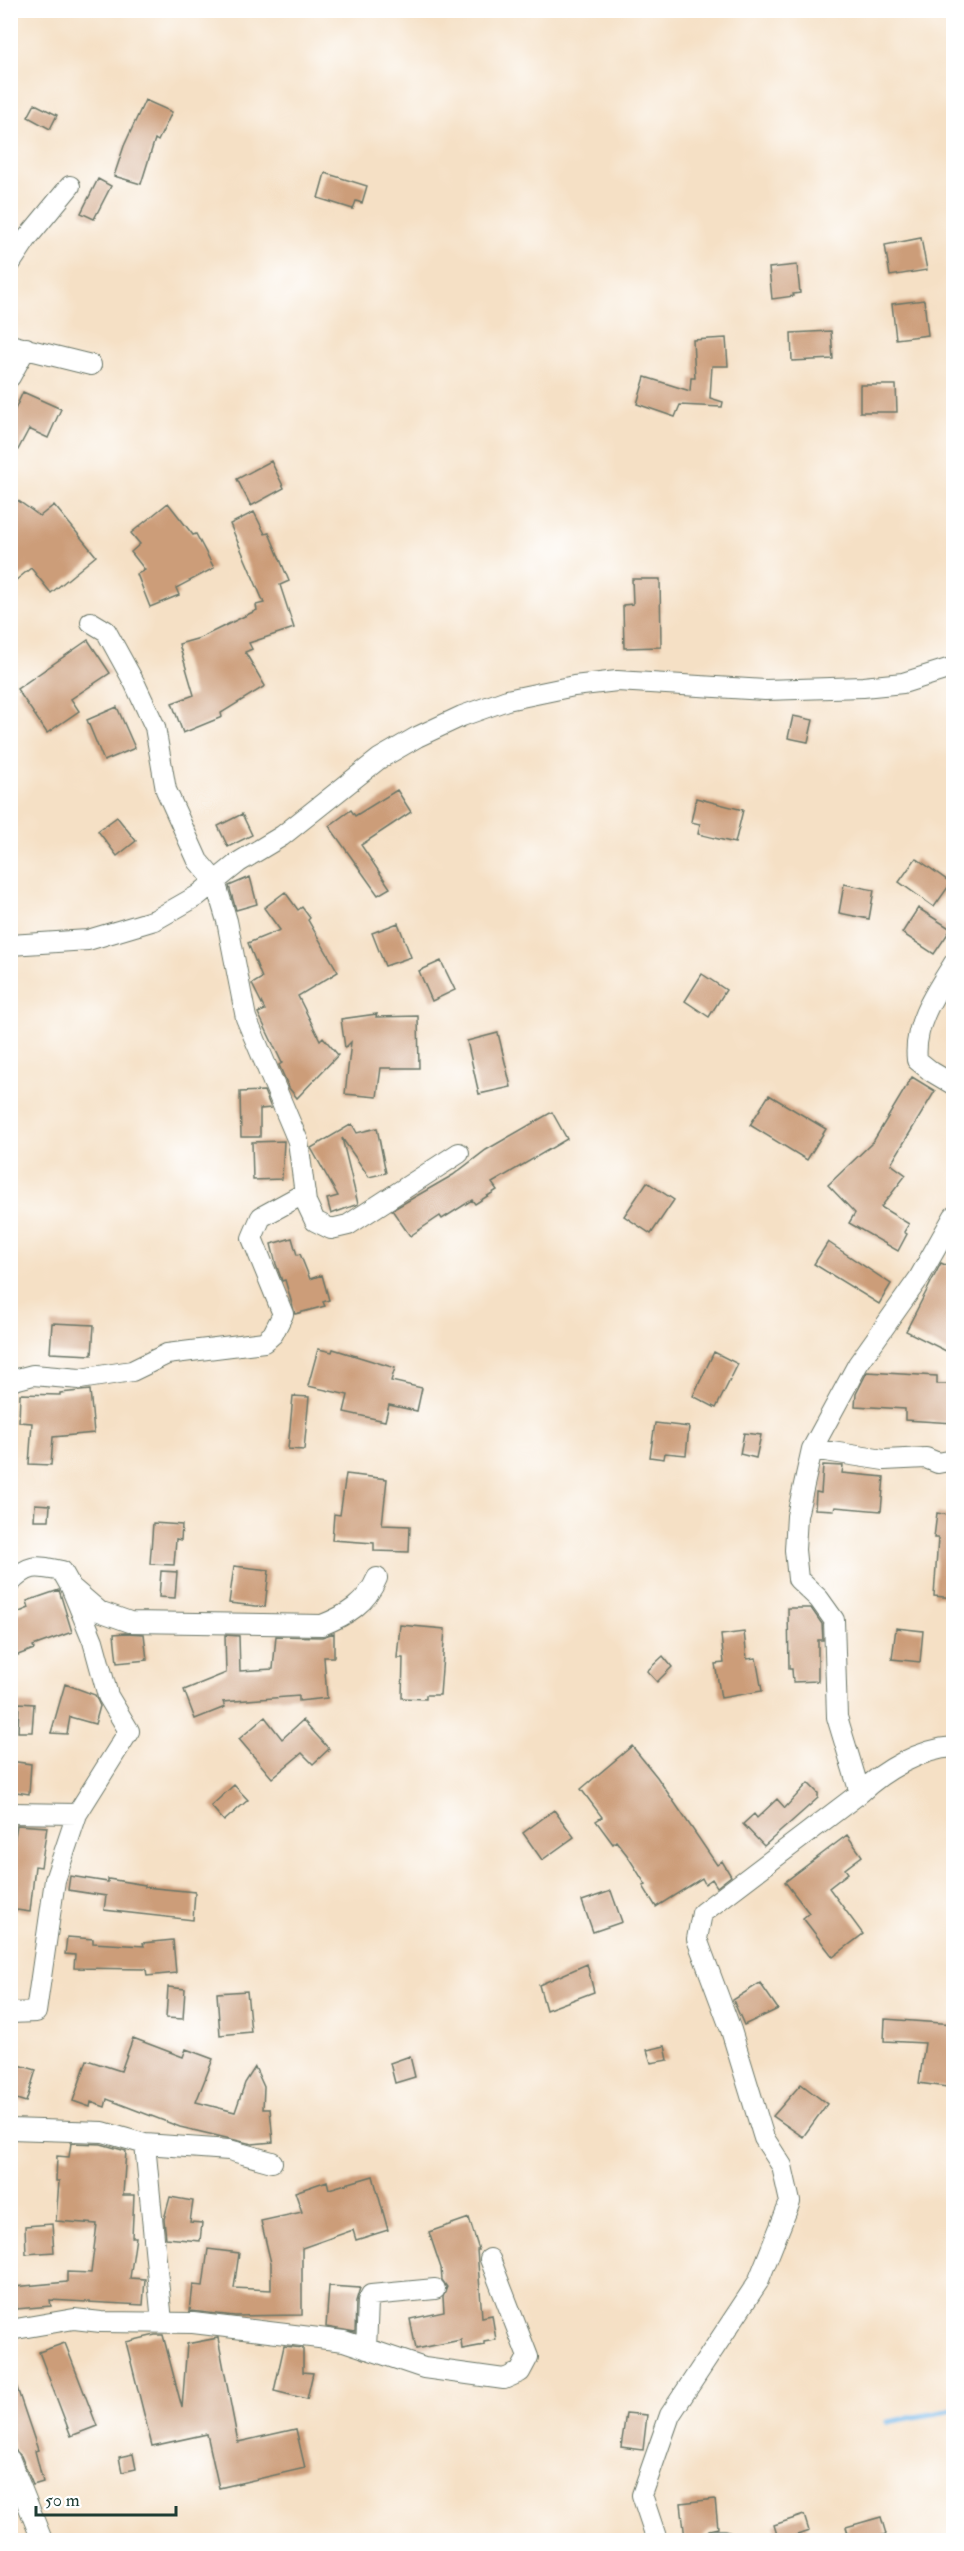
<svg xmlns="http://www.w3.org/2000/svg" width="964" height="2551" viewBox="0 0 964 2551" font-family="'IM FELL Double Pica',serif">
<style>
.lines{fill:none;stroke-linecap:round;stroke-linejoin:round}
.stream{stroke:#72b7e9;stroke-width:5}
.building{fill:#cc9d79}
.minor-casing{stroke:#6a7667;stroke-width:22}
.minor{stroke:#fff;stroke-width:20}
</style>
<rect width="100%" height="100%" fill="#fff"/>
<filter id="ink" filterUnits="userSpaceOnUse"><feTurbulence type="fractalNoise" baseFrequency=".0167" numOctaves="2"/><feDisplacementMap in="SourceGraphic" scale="12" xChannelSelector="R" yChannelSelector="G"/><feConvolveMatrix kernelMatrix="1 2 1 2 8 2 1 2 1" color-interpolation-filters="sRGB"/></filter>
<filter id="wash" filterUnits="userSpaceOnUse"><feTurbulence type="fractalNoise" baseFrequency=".008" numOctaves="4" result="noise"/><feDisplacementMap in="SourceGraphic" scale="24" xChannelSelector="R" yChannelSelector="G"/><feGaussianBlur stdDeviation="1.35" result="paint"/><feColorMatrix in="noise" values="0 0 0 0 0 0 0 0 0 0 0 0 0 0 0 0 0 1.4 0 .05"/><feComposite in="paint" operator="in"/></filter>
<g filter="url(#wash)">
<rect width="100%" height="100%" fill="#f5e0c5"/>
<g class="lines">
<!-- stream -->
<path class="stream" d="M887 2422 954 2410"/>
</g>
<g id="blocks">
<!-- building -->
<path class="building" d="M145 100 172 112 158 141 155 139 141 184 114 176 124 146Z
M35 104 57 115 50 129 28 117Z
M325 173 367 186 362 203 356 201 353 209 318 198Z
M98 179 111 186 94 219 81 213Z
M921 238 927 270 890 276 885 245Z
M797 265 800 293 793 294 794 296 772 299 769 268Z
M924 300 928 335 896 339 892 304Z
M831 331 833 359 792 361 791 333Z
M726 338 728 366H712L710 398 723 402 722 407 680 405 675 417 637 404 645 377 690 391 691 378H695L693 340Z
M860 385H896L897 412H860Z
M23 392 61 409 48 438 29 429 10 465V420Z
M271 461 284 488 251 506 237 479Z
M10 495 40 516 54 505 96 556 51 593 31 568 10 585Z
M168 503 193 535 196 534 214 568 176 588 179 595 150 607 137 574 145 570 131 552 140 544 131 533Z
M254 512 265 534 269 533 289 581 280 585 294 628 249 643 252 649 245 652 265 686 221 713 222 717 183 733 172 703 194 695 179 644 200 638 257 610 256 605 264 603 230 524Z
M632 579H660L661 647 624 648 623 605 633 604Z
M88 640 110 673 71 699 79 711 47 733 17 689Z
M117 707 135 748 104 761 87 720Z
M793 716 813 720 808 742 788 738Z
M397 790 411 812 361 845 390 888 378 895 329 826 351 810 355 816Z
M696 798 743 810 735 843 698 834 700 824 691 822Z
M242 814 252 835 228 847 218 826Z
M117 817 136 841 117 856 98 831Z
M916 858 951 883 934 907 899 882Z
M250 877 257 904 236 910 229 886Z
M844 884 874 890 869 919 839 913Z
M285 892 298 910 302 907 310 918 308 920 338 972 298 996 320 1040 323 1037 338 1055 297 1098 289 1088 279 1065 282 1063 258 1013 265 1010 252 984 262 978 248 943 280 930 264 908Z
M918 908 951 929 934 954 902 933Z
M398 923 411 957 385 966 372 933Z
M441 961 455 990 432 1001 419 971Z
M702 974 726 990 709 1017 685 1001Z
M377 1014 376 1017 418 1016 419 1068H381L377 1097 345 1094 351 1042 345 1048 341 1019Z
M498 1033 511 1087 479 1094 467 1041Z
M912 1077 935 1091 891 1164 906 1175 881 1207 909 1224 904 1232 907 1234 898 1251 849 1223 855 1213 828 1185 873 1142Z
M264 1091 271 1108 260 1109V1137H241L240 1092Z
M769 1095 826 1129 807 1160 750 1125Z
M552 1112 567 1139 492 1183 497 1190 475 1204 472 1200 442 1219 440 1216 410 1236 392 1210 453 1175 486 1150Z
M352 1124 357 1133 377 1128 386 1173 369 1177 342 1138 358 1204 331 1214 327 1199 338 1196 311 1148Z
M284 1141 282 1179 253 1180 252 1142Z
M647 1182 674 1200 651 1234 624 1216Z
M292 1238 297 1255 300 1254 310 1279 322 1275 329 1300 323 1302 325 1306 295 1314 285 1280 282 1281 276 1264 271 1244Z
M828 1242 891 1284 879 1304 814 1264Z
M941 1263 954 1269V1355L906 1331Z
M52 1323 94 1325 92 1355 50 1353Z
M318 1349 332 1352 333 1349 395 1368 391 1381 422 1388 417 1411 389 1405 385 1421 344 1412 348 1395 308 1386Z
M714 1352 738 1364 716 1408 693 1396Z
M867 1372 937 1376V1384H954V1423L905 1420V1409L855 1406 856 1394Z
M90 1390 94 1433 53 1437 51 1465 29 1464 32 1423 19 1422 20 1394 60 1395V1393Z
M293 1396 309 1397 304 1450 288 1449Z
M655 1423 689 1427 686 1455 665 1453 664 1459 650 1457Z
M744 1433 761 1435 756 1458 740 1454Z
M823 1465 843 1466 842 1473 884 1477 881 1511 835 1507 834 1510 815 1509 816 1492 821 1493Z
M346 1474 387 1479 382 1525 410 1526 409 1552 374 1551V1543L332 1540 334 1514 340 1515Z
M35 1504 50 1505 49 1520H34Z
M937 1513 954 1516V1598L934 1596 938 1538H934Z
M153 1523 182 1525 181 1540 176 1539 174 1565 150 1564Z
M234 1566 269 1570 265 1607 229 1603Z
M161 1571 177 1572 175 1598 159 1597Z
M59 1590 72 1632 33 1646 34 1649 10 1658V1616L29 1608 27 1601Z
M788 1608H811L822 1624 823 1640H818V1681L793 1682 792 1669H789Z
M400 1625 445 1629 440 1695H426V1699L402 1698 403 1658H397Z
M896 1628 923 1631 920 1662 892 1659Z
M744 1632 747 1659 756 1658 762 1691 721 1698 715 1664 724 1663 721 1635Z
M125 1633 144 1634 147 1660 117 1663 114 1634Z
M334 1633V1657H324L327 1698 299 1701V1696L223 1702 225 1707 195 1719 184 1690 226 1673 225 1635 239 1636 240 1671 273 1669 276 1636 322 1637Z
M663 1656 672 1667 657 1682 647 1671Z
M65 1684 95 1695 100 1706 95 1724 70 1717 67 1734 51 1733Z
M19 1703 34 1704 32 1732H18Z
M265 1717 282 1739 303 1720 329 1749 313 1764 302 1753 272 1778 239 1739Z
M632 1746 657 1777 717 1865 722 1861 731 1876 717 1887 712 1879 705 1884 702 1878 656 1907 643 1886 646 1885 627 1855 616 1841 613 1844 596 1821 602 1817 581 1789Z
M10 1761 31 1764 29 1794 10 1791Z
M808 1783 818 1793V1798L764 1846 743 1824 754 1814 757 1818 777 1799 785 1808Z
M234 1785 248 1800 224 1821 211 1806Z
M554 1810 574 1837 542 1860 523 1833Z
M17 1825 47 1827 41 1867 35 1866 30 1912 10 1909V1866Z
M847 1835 862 1856 845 1869 848 1873 829 1888 863 1934 833 1957 803 1918 809 1913 785 1882Z
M70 1876 108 1882V1879L145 1885V1887L195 1892 193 1920 104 1910 106 1896 68 1890Z
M611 1891 622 1922 593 1932 582 1901Z
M67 1937 93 1939V1943L144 1946 143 1943 173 1940 176 1973 147 1976 146 1969 74 1968 75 1955 65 1954Z
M587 1964 594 1992 546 2010 539 1985Z
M760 1983 778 2009 744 2025 733 2000Z
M168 1987 185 1989 183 2019 166 2018Z
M247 1991 251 2032 220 2035 217 1993Z
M885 2019 954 2024V2088L919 2083 925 2043 884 2041Z
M133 2038 183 2057 186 2049 213 2059 196 2102 235 2112 245 2083 255 2067 264 2087 263 2109H270L273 2142 252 2144 180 2127 107 2099 105 2107 91 2102 90 2107 73 2101 87 2060 121 2071Z
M665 2046 668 2060 651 2063 647 2050Z
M410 2056 415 2077 395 2083 390 2063Z
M19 2065 36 2070 26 2102 10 2097V2078L14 2079Z
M801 2084 827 2104 803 2137 773 2116Z
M71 2143 101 2144 126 2151 123 2195H134L132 2237H136L130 2278 145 2279 143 2305 50 2300 51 2306 16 2309 14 2287 67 2282V2272L91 2273 97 2224 56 2221 59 2181H56L57 2156 69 2157Z
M373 2176 388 2230 356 2240 353 2230 302 2248V2315L235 2316 190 2311 193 2285 203 2286 208 2249 239 2253 234 2288 271 2290V2263L261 2221 302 2212 295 2192 327 2181 329 2189Z
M170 2197 193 2201 190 2222 202 2223 200 2241 166 2238 164 2219Z
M469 2218 479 2250H477L482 2317 492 2315 496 2340 484 2342V2345L462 2349 461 2340 416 2349 410 2319 444 2312 443 2297 447 2287 442 2280 441 2268 429 2232Z
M52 2224 54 2252 26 2254 25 2226Z
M329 2286 360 2288 356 2301 355 2332 326 2327Z
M155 2335H163L182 2408 187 2344 218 2338 238 2442 296 2429 305 2468 219 2488 207 2434 152 2446 126 2342Z
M65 2343 97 2426 71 2436 39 2352Z
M284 2346 303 2348V2372L313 2373 307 2399 274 2391Z
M13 2376 38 2450 35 2451 43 2482 33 2485 21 2456 14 2449 10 2435V2377Z
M626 2413 647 2415 643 2450 621 2447Z
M133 2454 136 2469 122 2472 119 2457Z
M715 2499 718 2528 709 2530 704 2537 685 2539 681 2503Z
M804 2515 809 2531 779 2541 774 2525Z
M881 2517 886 2534 864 2541H850L846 2527Z"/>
</g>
</g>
<g filter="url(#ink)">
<use href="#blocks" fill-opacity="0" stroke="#6a7667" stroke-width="1.5"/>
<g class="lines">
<!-- minor casing -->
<g class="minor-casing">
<path id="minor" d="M10 264 28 237 70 186
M10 345 91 365
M10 377 26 348
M91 622 106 631 135 684 155 727 166 790 198 861 215 881 227 921 246 1018 298 1141 306 1202 315 1221 331 1229 348 1225 459 1153
M10 945 88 940 155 920 197 896 239 862 282 836 379 759 417 737 462 716 507 700 574 686 617 681 765 690 863 687 903 683 954 667
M954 963C936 992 913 1024 917 1060L932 1072 954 1085
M10 1381 33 1375 80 1379 132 1371 167 1354 264 1342 273 1334 283 1314 252 1238 261 1217 305 1193
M812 1449 884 1460 926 1458 938 1463 954 1460
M10 1583C29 1563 37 1566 62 1571L71 1587 99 1611 130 1622 322 1625C347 1615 366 1604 377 1578
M860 1793C884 1770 920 1749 954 1747
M10 1813 77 1814
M10 2013 36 2012 55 1880 77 1814 129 1731 108 1696 93 1641 71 1587
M10 2129 103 2132 145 2144
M162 2322 145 2144 229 2150 272 2162
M10 2330 74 2319 101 2322 193 2323 344 2341 424 2368 504 2379 520 2372 528 2357 490 2259
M366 2349 368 2301 371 2295 435 2289
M10 2460 42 2540
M657 2540 642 2495 670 2415 758 2282 790 2202 782 2166 764 2138 731 2030 697 1939 702 1913 860 1793 837 1717 834 1620 819 1599 798 1579 795 1550 797 1516 812 1449 858 1364 919 1278 954 1216
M715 2540H724"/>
</g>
<!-- minor -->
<use href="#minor" class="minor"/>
</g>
</g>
<!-- margin -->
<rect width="964" height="2551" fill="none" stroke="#fff" stroke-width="36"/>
<!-- scale -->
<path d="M36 2506v9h140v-9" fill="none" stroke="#1f3d34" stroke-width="3"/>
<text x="45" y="2506" font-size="18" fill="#1f3d34" stroke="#ffffff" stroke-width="4.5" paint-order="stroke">50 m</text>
</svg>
